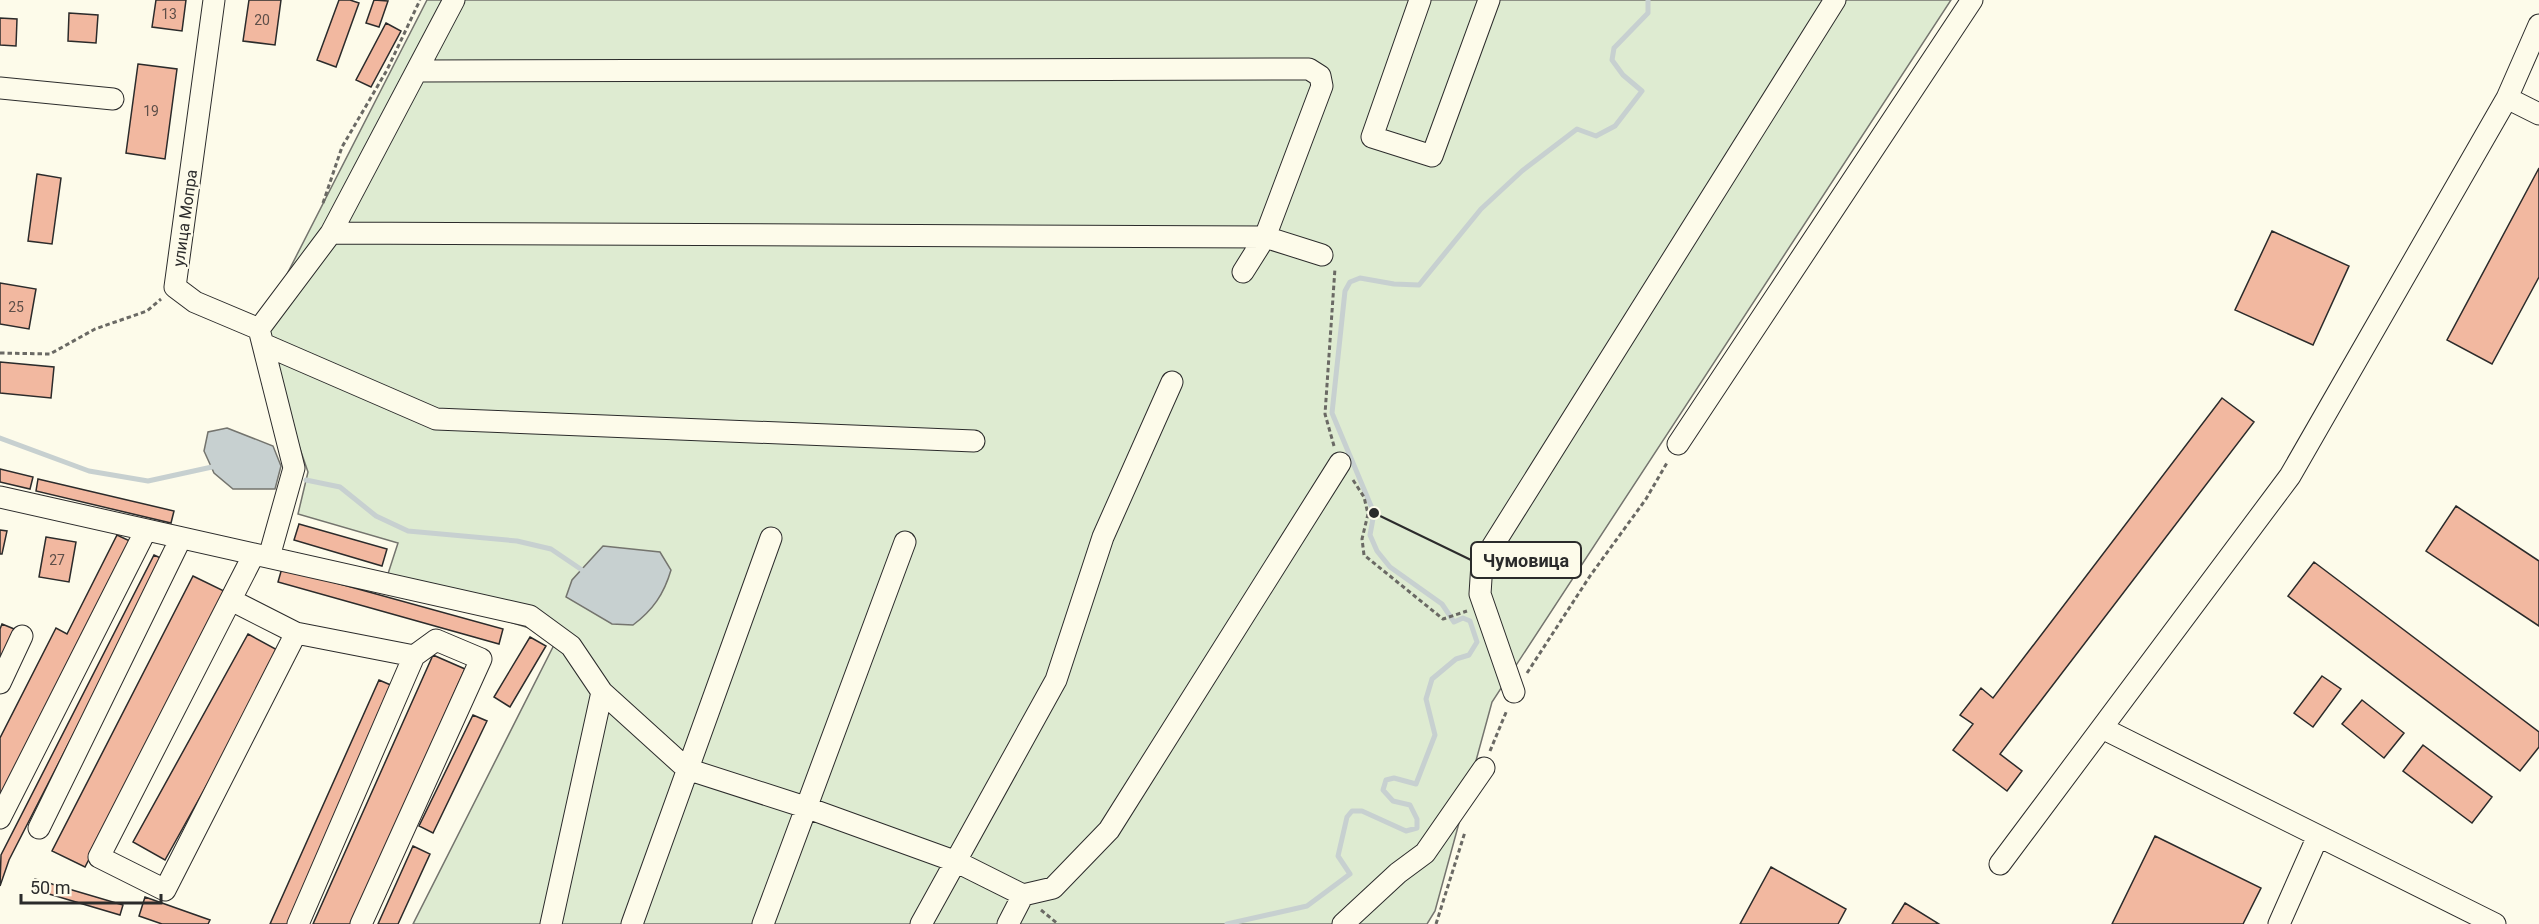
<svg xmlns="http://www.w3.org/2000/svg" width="2539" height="924" viewBox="0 0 2539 924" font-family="Roboto,sans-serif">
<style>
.green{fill:#deebd1;stroke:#74746e;stroke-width:1.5}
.water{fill:#c7d0d0;stroke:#74746e;stroke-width:1.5}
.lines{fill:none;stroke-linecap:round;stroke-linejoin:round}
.stream{stroke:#c7d0d0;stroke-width:5}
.building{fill:#f2b8a0;stroke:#2b2b2b;stroke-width:1.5}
.minor-casing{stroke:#2b2b2b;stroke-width:23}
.path{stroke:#6a6964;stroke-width:3;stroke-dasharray:4.5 3;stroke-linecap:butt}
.minor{stroke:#fdfbea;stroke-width:21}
.labels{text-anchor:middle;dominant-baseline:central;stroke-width:4.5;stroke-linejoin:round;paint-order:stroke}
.number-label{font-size:14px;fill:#5d4e48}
.street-label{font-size:16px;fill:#2b2b2b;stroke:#fdfbea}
.leader{fill:none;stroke:#2b2b2b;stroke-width:2}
.callout-dot{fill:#2b2b2b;stroke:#fdfbea;stroke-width:2}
.callout{fill:#fdfbea;stroke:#2b2b2b;stroke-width:2}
.callout-label{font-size:18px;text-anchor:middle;font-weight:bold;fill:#2b2b2b}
</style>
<rect width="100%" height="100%" fill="#fdfbea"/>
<!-- green -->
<path class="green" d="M427 0H1951L1492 702 1435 911 1427 924H413L558 637 385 583 398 543 298 514 308 472 259 329Z"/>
<!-- water -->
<path class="water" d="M227 428 273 446 281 466 275 489H233L214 473 204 451 208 432Z
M603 546 660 552 671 570C664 594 653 610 633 625L612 624 566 597 572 580Z"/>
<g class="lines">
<!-- stream -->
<path class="stream" d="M0 438 89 471 148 481 212 467
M306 480 340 487 376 516 408 531 517 541 551 549 582 570
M1227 924 1307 906 1350 874 1338 856 1347 817 1352 811H1362L1406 831 1417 828V819L1410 805 1393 801 1383 790 1386 780 1394 778 1416 784 1435 735 1426 699 1432 679 1456 659 1469 655 1477 642 1470 621 1463 618 1454 622 1442 604 1390 567 1377 551 1370 535 1374 513 1332 413 1345 291 1350 282 1360 278 1394 284 1419 285 1481 209 1522 171 1577 129 1596 136 1615 126 1642 91 1623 75 1612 60 1614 48 1648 13V0"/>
</g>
<!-- building -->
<path class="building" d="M156 0H186L182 31 152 27Z
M249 0H281L275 45 243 41Z
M339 0H350L359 3 336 67 317 60Z
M374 0 388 1 379 27 366 23Z
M69 13 98 15 96 43 68 41Z
M0 18 17 19 16 46 0 45Z
M386 23 401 31 371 87 356 80Z
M138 64 177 69 165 159 126 153Z
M2539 168V277L2492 364 2447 340Z
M37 174 61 178 52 244 28 241Z
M2272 231 2349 266 2313 345 2235 310Z
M0 283 36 289 29 329 0 324Z
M0 362 54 367 51 398 0 393Z
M2222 398 2254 422 2000 754 2022 771 2007 791 1953 750 1973 724 1960 715 1981 688 1993 698Z
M0 469 33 477 30 489 0 482Z
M38 479 174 511 171 523 36 491Z
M2456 506 2539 561V626L2426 551Z
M299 524 387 549 382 566 294 540Z
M0 530 7 531 2 554H0Z
M117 535 132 542 0 803V738L56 628 67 634Z
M46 537 76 542 69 582 39 577Z
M154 555 163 559 9 860 0 886 1 855Z
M2314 562 2539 732V747L2520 771 2288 596Z
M282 568 503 629 499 644 278 582Z
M193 576 226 592 85 867 52 851Z
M2 624 19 631 0 672V629Z
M248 634 281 652 165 860 133 842Z
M530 637 546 646 510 707 494 697Z
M433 655 465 669 351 924H313Z
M2322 676 2341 689 2313 727 2294 713Z
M379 680 393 686 288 924H270Z
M2362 700 2404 733 2384 758 2342 724Z
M473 715 487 721 433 833 419 826Z
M2423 745 2492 797 2472 823 2403 771Z
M2155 836 2261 888 2243 924H2112Z
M413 846 430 854 398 924H378Z
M1771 867 1846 909 1838 924H1740Z
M35 879 123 905 120 915 32 889Z
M145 897 210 920 208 924H162L139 916Z
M1905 903 1939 924H1892Z"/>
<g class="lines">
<!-- minor casing -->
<g class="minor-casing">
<path id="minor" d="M214 0 175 287 195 302 259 329 294 468 269 557
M1420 0 1372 137 1432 156 1489 0
M418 71 1309 69 1320 76 1322 86 1265 237 1243 272
M0 88 113 99
M2507 98 2539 114
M331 233 1265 237 1322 255
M259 329 331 233 454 0
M263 344 436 419 974 441
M1678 444 1972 0
M0 497 530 616 571 646 602 692 687 769 805 807 957 862 1023 895
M231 600 296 633 165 890 99 857 254 554
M296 633 414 656 298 924
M0 683 22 636
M1514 692 1480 594 1482 563 1835 0
M2102 728 2495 924
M0 818 146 530
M39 828 181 538
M2000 864 2290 476 2507 98 2539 25
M361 924 481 659 436 640 414 656
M551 924 602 692
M632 924 771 538
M763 924 905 542
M921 924 1056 680 1103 537 1172 382
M1008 924 1023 895 1053 888 1109 830 1340 463
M1343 924 1398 873 1425 853 1484 768
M2279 924 2318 836"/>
</g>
<!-- path -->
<path class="path" d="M323 203 342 147 387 70 420 0
M0 353 50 354 95 329 147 311 161 299
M1334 446 1325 414 1335 268
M1353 480 1364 497 1368 514 1362 539 1364 555 1443 619 1467 611
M1527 673 1590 576 1646 499 1668 461
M1490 751 1507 710
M1041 910 1058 924
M1436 924 1465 832"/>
<!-- minor -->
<use href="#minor" class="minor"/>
</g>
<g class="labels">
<!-- number labels -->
<g class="number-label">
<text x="169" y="14">13</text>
<text x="262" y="20">20</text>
<text x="151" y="111">19</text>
<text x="16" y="307">25</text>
<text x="57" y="560">27</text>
</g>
<!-- street labels -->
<g class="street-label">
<text transform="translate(185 218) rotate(-82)">улица Мопра</text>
</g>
</g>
<!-- callouts -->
<path class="leader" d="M1374 513L1471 560"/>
<circle class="callout-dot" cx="1374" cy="513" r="6"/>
<rect class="callout" x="1471" y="542" width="110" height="36" rx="6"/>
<g class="callout-label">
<text x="1526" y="567">Чумовица</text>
</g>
<!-- scale -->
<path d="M21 894v9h140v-9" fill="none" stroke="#2b2b2b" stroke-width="3"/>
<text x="30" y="894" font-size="18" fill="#2b2b2b" stroke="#fdfbea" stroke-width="4.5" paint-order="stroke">50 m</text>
</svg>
